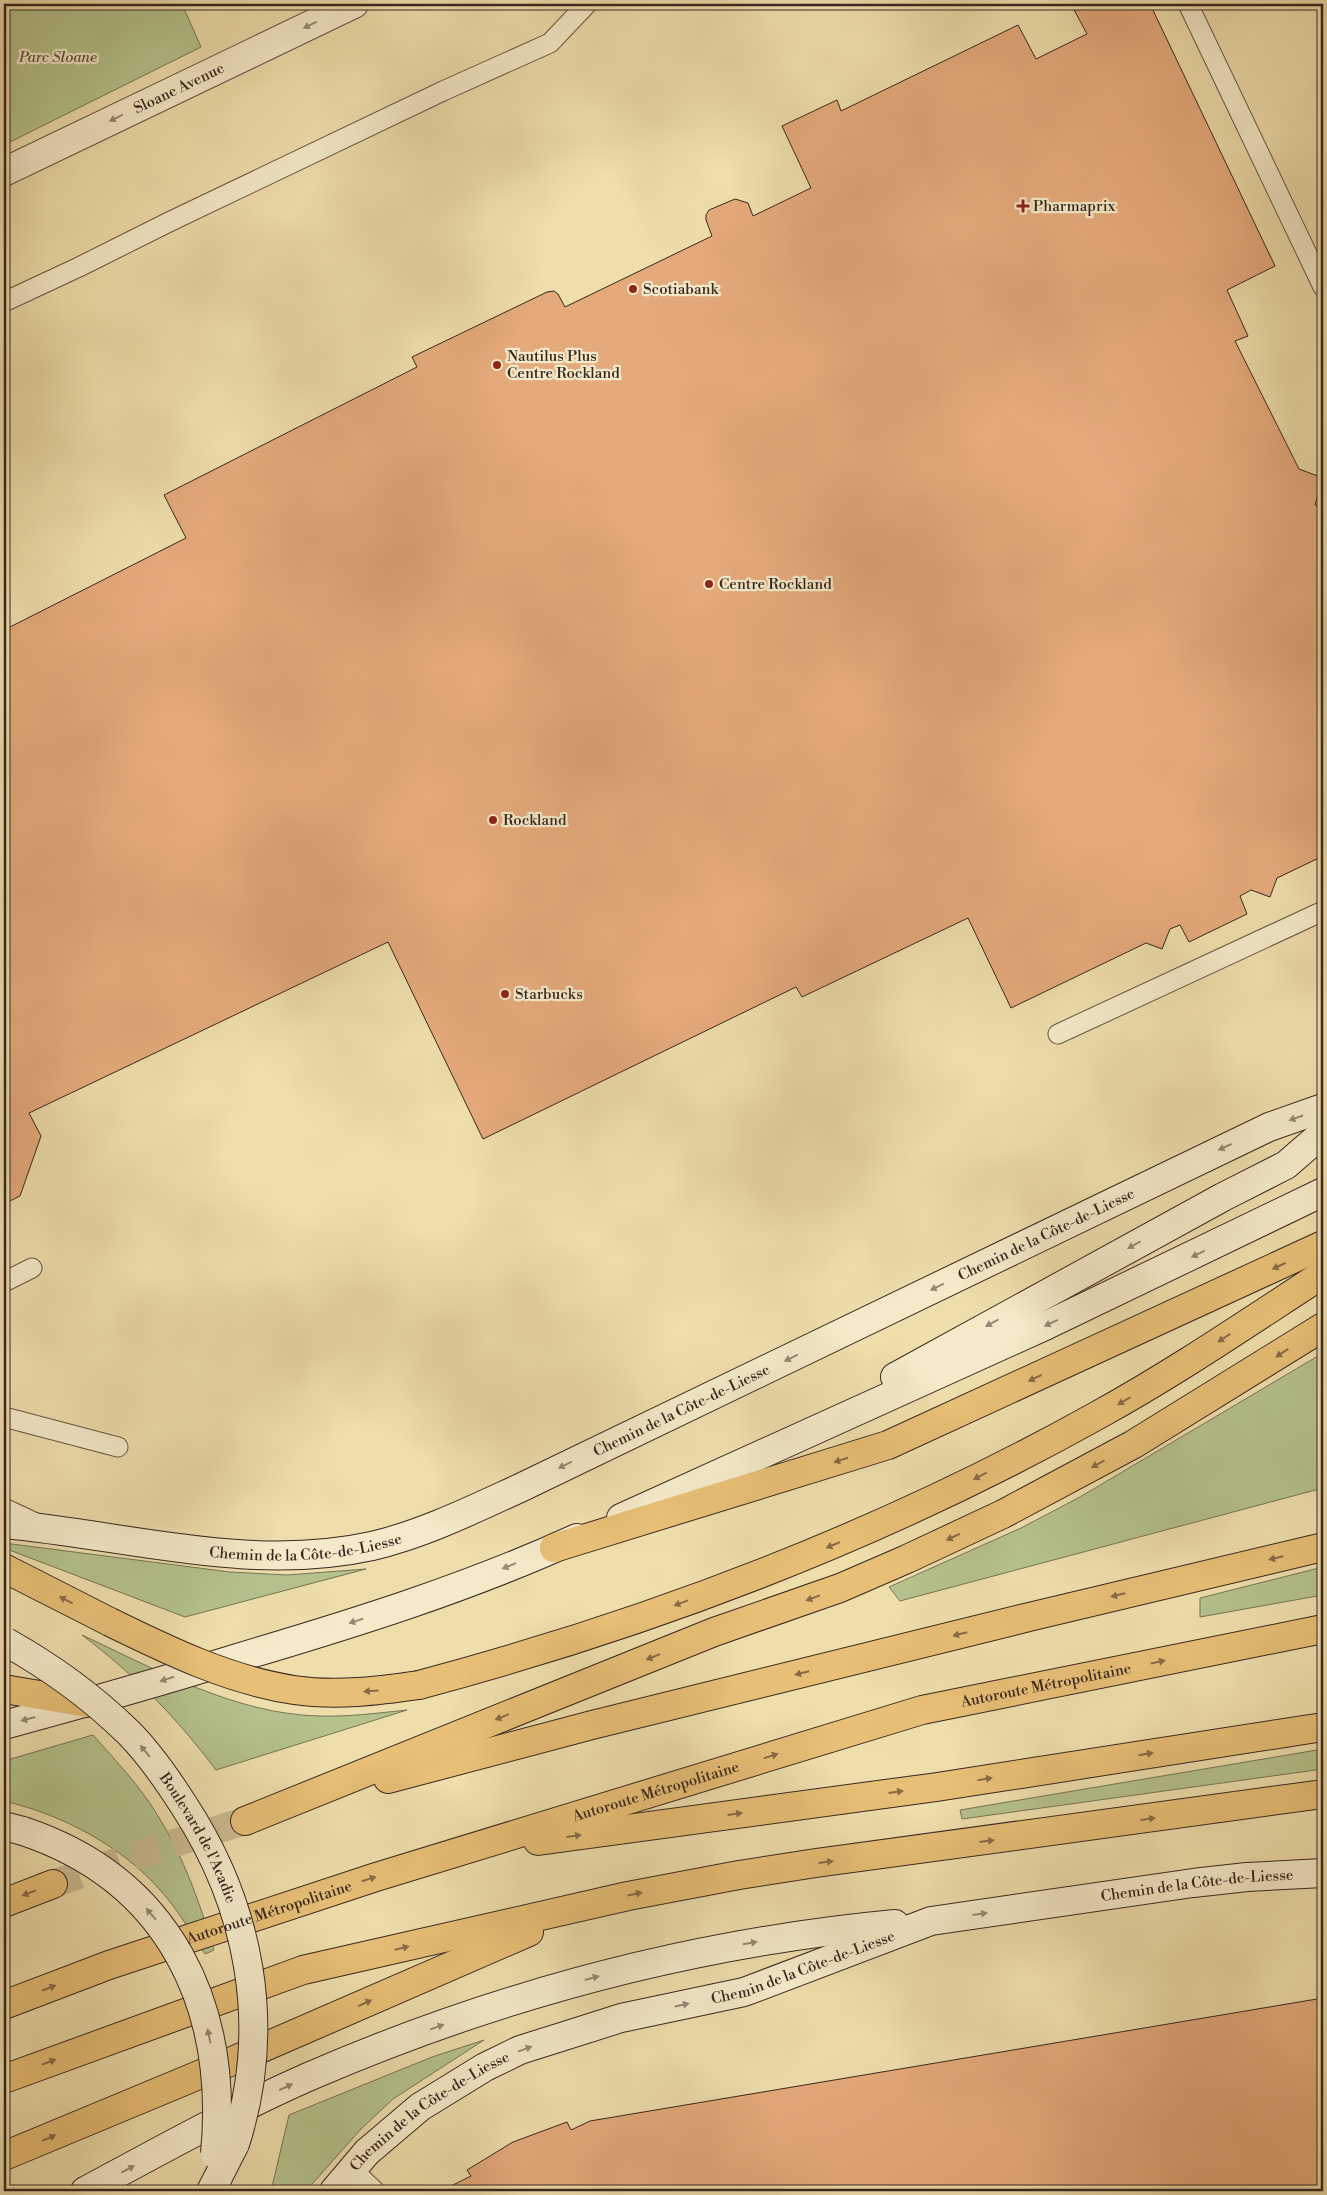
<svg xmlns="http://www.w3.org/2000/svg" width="1327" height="2195" viewBox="0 0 1327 2195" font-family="'Libre Bodoni',serif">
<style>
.green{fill:#b5c28c;stroke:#767456}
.building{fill:#e5aa7c;stroke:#382720}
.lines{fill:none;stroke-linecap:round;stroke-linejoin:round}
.highway-tunnel{stroke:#cab990;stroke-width:28;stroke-dasharray:28 14;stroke-linecap:butt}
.lane-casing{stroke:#665543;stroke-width:21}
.street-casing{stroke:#665543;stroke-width:30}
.secondary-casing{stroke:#382720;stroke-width:30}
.highway-casing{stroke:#382720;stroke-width:30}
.lane{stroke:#f4eac9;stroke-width:19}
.street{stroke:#f4eac9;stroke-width:28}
.secondary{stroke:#f4eac9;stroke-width:28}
.highway{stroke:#e7bf76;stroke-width:28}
.secondary-bridge-casing{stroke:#382720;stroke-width:30;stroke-linecap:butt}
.highway-bridge-casing{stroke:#382720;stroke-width:30;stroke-linecap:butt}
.secondary-bridge{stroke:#f4eac9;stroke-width:28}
.highway-bridge{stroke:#e7bf76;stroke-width:28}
.oneway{fill:#968874}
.oneway2{fill:#876b47}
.poi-dot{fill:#8f2418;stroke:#f4eac9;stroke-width:2}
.labels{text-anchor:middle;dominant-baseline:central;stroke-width:4.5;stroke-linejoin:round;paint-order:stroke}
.park-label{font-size:15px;font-style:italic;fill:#574e3b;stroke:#f4eac9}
.street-label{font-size:15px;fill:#382720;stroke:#f4eac9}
.poi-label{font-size:15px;fill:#382720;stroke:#f4eac9;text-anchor:start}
</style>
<rect width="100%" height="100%" fill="#eedeac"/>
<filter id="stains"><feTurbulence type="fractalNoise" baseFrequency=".004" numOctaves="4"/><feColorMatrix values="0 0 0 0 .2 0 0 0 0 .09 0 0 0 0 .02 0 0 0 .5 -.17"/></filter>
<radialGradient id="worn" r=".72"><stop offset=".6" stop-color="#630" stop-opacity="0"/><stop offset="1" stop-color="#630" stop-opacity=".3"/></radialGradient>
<!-- green -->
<path class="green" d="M4 4H182L201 47 4 145Z
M1323 1353V1488L900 1601 889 1587 1021 1528 1080 1497Z
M4 1543 230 1572 287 1575 366 1569 185 1617 4 1548Z
M1323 1567V1595L1200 1617V1598Z
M82 1635C157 1670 235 1714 319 1716 349 1717 378 1713 407 1710L216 1770C176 1717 135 1675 82 1635Z
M93 1735C116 1761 140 1786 158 1816 184 1857 200 1904 214 1950L205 1954C191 1933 178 1910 161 1891 122 1846 61 1814 4 1801V1761Z
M1323 1749V1769L962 1819 960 1810Z
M484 2040 393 2099 360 2130 306 2191H271L289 2115 432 2057Z"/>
<!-- building -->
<path class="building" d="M1071 4H1150L1275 266 1227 290 1248 336 1235 341 1299 469 1323 478 1315 505 1323 508V856L1277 878 1270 897 1251 890 1240 896 1247 914 1189 942 1180 925 1170 929 1162 949 1146 943 1011 1008 968 918 802 997 796 987 483 1139 388 942 29 1113 41 1136 20 1196 4 1204V630L186 538 164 495 417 367 412 357 547 292 554 291 558 294 565 307 712 236 706 220V215L709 210 735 199 748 203 753 216 811 188 782 126 837 100 841 111 1018 25 1036 59 1087 34Z
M1323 1998V2191H453L451 2186 471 2176 467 2170 513 2142 567 2122 571 2130 590 2121Z"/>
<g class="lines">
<!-- highway-tunnel -->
<path class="highway-tunnel" d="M53 1884 142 1853 245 1821"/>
<!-- lane casing -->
<g class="lane-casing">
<path id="lane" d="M1188 4 1323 287
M4 302 79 267 169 222 443 91 550 43 587 4
M1058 1034 1323 911
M4 1282 32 1268
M4 1417 118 1447
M4 1508 34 1522
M352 2169 375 2191"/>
</g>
<!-- street casing -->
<g class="street-casing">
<g id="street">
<path id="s1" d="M4 172 354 4"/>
</g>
</g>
<!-- secondary casing -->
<g class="secondary-casing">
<g id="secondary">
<path d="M895 1377 1223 1197 1286 1165 1323 1133"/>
<path d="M621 1518 1047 1325 1323 1192"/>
<path id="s2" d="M4 1524C126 1535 249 1573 372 1546 423 1534 472 1510 520 1488L1269 1127 1323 1108"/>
<path d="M4 1725C82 1704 160 1682 237 1658 352 1624 468 1588 577 1538"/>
<path d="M4 1826 23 1831"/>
<path d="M85 2191C158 2152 231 2111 308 2077 495 1996 692 1943 895 1924"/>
<path d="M211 2191 235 2144"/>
<path id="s3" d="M334 2191 367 2152 420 2107 485 2067 520 2050 558 2038 621 2018 744 1992 931 1921 1193 1883 1247 1877 1323 1873"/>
</g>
</g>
<!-- highway casing -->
<g class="highway-casing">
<g id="highway">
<path d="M554 1548 888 1445 1323 1245"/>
<path d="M4 1568 110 1622"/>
<path d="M419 1685C655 1622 885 1534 1098 1415 1176 1372 1249 1322 1323 1274"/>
<path d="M4 1689 87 1703"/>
<path d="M388 1779 592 1725 1029 1617 1323 1547"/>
<path d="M245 1821 714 1632 840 1588 907 1559 1003 1514 1134 1444 1323 1327"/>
<path d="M538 1841 937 1787 1323 1727"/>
<path d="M4 1903 53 1884"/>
<path id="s4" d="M4 2005 109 1965 376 1877 922 1710 1323 1629"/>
<path d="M4 2079 303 1970 628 1896 739 1875 816 1863 1323 1794"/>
<path d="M4 2156 230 2062 529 1932"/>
</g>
</g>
<!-- lane -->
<use href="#lane" class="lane"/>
<!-- street -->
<use href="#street" class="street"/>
<!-- secondary -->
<use href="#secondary" class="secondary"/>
<!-- highway -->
<use href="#highway" class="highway"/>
<!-- secondary-bridge casing -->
<g class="secondary-bridge-casing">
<g id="secondary-bridge">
<path id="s5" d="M6 1642C51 1667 91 1696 128 1732 149 1753 167 1779 183 1804 250 1906 273 2026 235 2144"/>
<path d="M23 1831C170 1880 229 2006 215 2154"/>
</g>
</g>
<!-- highway-bridge casing -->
<g class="highway-bridge-casing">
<path id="highway-bridge" d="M110 1622C169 1651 229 1680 294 1690 336 1696 378 1691 419 1685"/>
</g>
<!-- secondary-bridge -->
<use href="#secondary-bridge" class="secondary-bridge"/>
<!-- highway-bridge -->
<use href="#highway-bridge" class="highway-bridge"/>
</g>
<!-- one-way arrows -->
<defs><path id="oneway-solid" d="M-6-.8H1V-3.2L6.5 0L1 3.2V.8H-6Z" transform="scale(1.25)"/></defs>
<g class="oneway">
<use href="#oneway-solid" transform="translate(310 25) rotate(154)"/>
<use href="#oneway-solid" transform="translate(116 118) rotate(154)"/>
<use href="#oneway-solid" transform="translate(1296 1118) rotate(161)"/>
<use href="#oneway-solid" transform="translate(1225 1147) rotate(155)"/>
<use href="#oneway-solid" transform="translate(1134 1245) rotate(151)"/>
<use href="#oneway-solid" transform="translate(1198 1254) rotate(154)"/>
<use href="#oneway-solid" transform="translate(937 1287) rotate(154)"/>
<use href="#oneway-solid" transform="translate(992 1323) rotate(151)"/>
<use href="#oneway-solid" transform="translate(1051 1323) rotate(155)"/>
<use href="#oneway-solid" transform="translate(791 1358) rotate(154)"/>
<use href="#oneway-solid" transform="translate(565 1465) rotate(154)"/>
<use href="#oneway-solid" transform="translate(509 1566) rotate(158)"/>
<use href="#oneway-solid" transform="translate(356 1621) rotate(162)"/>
<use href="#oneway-solid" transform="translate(167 1679) rotate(163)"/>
<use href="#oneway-solid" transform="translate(28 1719) rotate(165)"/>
<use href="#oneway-solid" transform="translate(145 1751) rotate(-130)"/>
<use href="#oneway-solid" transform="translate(151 1914) rotate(-131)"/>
<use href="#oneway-solid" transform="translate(980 1914) rotate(-8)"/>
<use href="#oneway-solid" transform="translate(750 1943) rotate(-10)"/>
<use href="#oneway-solid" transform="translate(592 1978) rotate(-15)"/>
<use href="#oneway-solid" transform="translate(682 2005) rotate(-12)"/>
<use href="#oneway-solid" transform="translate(437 2027) rotate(-20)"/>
<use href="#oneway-solid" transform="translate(209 2036) rotate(-102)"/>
<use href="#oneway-solid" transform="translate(525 2049) rotate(-20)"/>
<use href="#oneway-solid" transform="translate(286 2087) rotate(-25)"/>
<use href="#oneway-solid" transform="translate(128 2169) rotate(-28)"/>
</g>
<g class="oneway2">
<use href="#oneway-solid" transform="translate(1279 1266) rotate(155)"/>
<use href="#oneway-solid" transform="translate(1224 1338) rotate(147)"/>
<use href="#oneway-solid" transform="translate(1282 1353) rotate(147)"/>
<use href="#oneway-solid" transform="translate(1035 1378) rotate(155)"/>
<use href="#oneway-solid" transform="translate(1124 1401) rotate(150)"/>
<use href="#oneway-solid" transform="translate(841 1460) rotate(163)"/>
<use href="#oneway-solid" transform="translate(1098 1464) rotate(151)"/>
<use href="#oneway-solid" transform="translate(980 1476) rotate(153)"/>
<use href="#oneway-solid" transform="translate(953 1537) rotate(155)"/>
<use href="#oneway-solid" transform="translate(833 1545) rotate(157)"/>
<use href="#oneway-solid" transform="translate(1276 1558) rotate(167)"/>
<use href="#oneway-solid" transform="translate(1118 1595) rotate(166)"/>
<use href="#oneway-solid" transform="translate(813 1598) rotate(160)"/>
<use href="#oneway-solid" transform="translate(66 1600) rotate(-153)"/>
<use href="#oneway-solid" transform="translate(681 1603) rotate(160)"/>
<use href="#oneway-solid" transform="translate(960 1634) rotate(166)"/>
<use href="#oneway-solid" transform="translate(653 1657) rotate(158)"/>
<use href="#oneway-solid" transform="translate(1158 1662) rotate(-12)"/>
<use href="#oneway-solid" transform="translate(802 1673) rotate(166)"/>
<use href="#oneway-solid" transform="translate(371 1691) rotate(176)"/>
<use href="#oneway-solid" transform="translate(502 1717) rotate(158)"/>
<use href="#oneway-solid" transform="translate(1146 1754) rotate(-9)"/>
<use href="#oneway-solid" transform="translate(771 1756) rotate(-17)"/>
<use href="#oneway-solid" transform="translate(985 1779) rotate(-9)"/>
<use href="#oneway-solid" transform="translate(896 1792) rotate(-8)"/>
<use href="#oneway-solid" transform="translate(735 1814) rotate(-8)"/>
<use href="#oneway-solid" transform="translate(1148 1819) rotate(-8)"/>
<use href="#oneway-solid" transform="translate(574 1836) rotate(-8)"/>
<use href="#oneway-solid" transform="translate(987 1841) rotate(-7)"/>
<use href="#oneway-solid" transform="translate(826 1862) rotate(-7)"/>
<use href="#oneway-solid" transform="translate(369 1879) rotate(-18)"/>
<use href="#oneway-solid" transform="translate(29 1893) rotate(159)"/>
<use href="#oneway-solid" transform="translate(635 1894) rotate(-12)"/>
<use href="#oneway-solid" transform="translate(402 1948) rotate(-13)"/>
<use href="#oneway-solid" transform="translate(49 1988) rotate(-21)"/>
<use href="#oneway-solid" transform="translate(365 2003) rotate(-24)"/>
<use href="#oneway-solid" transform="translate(49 2062) rotate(-21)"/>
<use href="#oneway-solid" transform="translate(49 2138) rotate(-23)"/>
</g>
<!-- markers -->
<g class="poi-dot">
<path d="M1020.5 198.5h5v5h5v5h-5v5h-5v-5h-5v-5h5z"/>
<circle cx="633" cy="289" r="5"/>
<circle cx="497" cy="365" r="5"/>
<circle cx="709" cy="584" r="5"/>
<circle cx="493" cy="820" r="5"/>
<circle cx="505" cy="994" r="5"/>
</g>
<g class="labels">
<!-- park labels -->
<g class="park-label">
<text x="58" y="57">Parc Sloane</text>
</g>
<!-- street labels -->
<g class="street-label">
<text stroke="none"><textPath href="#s1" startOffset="194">Sloane Avenue</textPath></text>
<text stroke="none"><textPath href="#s2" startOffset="1114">Chemin de la Côte-de-Liesse</textPath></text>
<text stroke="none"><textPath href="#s2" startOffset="709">Chemin de la Côte-de-Liesse</textPath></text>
<text stroke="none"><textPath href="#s2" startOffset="304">Chemin de la Côte-de-Liesse</textPath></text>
<text stroke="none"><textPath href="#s4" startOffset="1091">Autoroute Métropolitaine</textPath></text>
<text stroke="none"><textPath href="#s4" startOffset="686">Autoroute Métropolitaine</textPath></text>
<text stroke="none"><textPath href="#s5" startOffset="280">Boulevard de l'Acadie</textPath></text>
<text stroke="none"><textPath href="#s3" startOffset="936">Chemin de la Côte-de-Liesse</textPath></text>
<text stroke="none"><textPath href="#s4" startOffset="281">Autoroute Métropolitaine</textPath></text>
<text stroke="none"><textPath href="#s3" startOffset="531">Chemin de la Côte-de-Liesse</textPath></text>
<text stroke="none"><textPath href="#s3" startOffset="126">Chemin de la Côte-de-Liesse</textPath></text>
</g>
<!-- poi labels -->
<g class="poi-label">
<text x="1033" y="206">Pharmaprix</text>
<text x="643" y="289">Scotiabank</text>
<text x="507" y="356">Nautilus Plus<tspan x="507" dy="17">Centre Rockland</tspan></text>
<text x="719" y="584">Centre Rockland</text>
<text x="503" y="820">Rockland</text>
<text x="515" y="994">Starbucks</text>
</g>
</g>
<!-- margin -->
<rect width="1327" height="2195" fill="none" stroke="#eedeac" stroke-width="20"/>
<rect x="5" y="5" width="1317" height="2185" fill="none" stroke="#382720" stroke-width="2.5"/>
<rect x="10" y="10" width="1307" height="2175" fill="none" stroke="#382720"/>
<rect width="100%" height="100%" filter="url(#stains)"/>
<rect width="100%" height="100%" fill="url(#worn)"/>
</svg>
